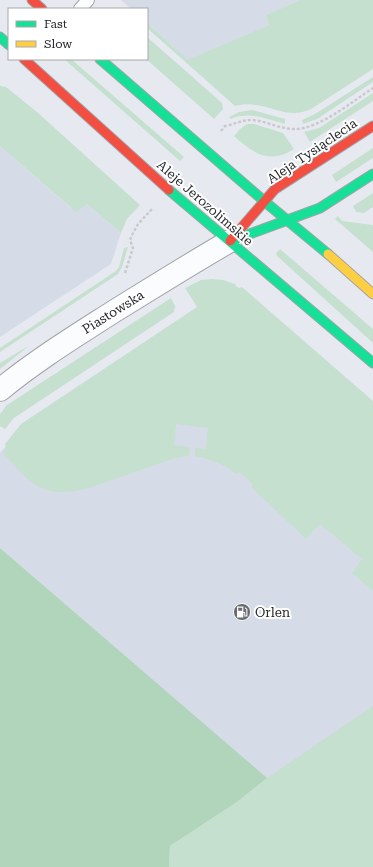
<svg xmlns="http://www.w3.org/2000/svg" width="373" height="867" viewBox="0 0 373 867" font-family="'Roboto Serif',serif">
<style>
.built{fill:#d6dce7}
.green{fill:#c5e0ce}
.forest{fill:#b0d5bb}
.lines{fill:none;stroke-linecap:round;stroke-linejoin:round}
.lane-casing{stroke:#a1a4a8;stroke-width:14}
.street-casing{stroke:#a1a4a8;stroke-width:24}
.fast-casing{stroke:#a1a4a8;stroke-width:11}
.slow-casing{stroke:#a1a4a8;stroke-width:11}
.jam-casing{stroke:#a1a4a8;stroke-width:11}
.path{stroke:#c9cacc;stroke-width:2.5;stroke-dasharray:3 2;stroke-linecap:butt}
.lane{stroke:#fbfcfd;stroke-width:12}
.street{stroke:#fbfcfd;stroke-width:22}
.fast{stroke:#16e098;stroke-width:9}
.slow{stroke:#ffcf43;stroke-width:9}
.jam{stroke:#f24e42;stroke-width:9}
.labels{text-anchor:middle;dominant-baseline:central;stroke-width:4;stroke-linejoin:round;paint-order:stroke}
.street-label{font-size:13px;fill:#25272a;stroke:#fff}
.poi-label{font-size:13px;fill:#25272a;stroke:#fff;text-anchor:start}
</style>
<rect width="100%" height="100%" fill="#e6eaf0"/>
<!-- built -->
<path class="built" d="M121 0H300L267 15 269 25 188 61 147 23V9H131Z
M0 146 71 208 87 204 121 233 111 264 0 337Z
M139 349 373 558V867L266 778 0 548V452L27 426Z"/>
<!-- green -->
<path class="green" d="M300 0H373V69L311 109C284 122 265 98 235 106L147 28V23L188 60 269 25 266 15Z
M147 37 222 103 223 109 214 119 146 59Z
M64 59H71L184 157 180 161Z
M373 77V82L317 119 303 124 302 120 315 114Z
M0 86 6 87 37 112 140 205 127 219 121 233 87 204 76 212 0 146Z
M373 93V101L310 142 304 132 319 128Z
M252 110 285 119V124C267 119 249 111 231 119L229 117 239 112Z
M247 124H254L283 133 294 149C269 165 253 153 234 136L240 129Z
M373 148V158L336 182 332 175Z
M373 193V207L364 213 356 212 353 206Z
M338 216 342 221 373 225V252L335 219Z
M128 247 122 267 118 274 0 352V348L116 271 119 267 124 248Z
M280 249 373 329V343L277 256 276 253Z
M212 279 223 280 235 284 236 286 239 288 242 287 373 401V591L352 573 362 559 320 524 306 539 251 487 253 484 239 472 237 474C222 464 213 460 195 456V448L206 449 208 428 176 424 174 445 190 447 189 456 175 458 89 488C71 493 50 495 34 484 25 478 11 461 2 453L6 449 5 444 21 424 197 307 185 288 201 280Z
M171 298 175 306 174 312 14 418 5 429 0 426V414L7 405Z
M30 345 0 369V363Z
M373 706V867H169L170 846 237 802 267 778Z"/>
<!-- forest -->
<path class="forest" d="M0 548 267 778 237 802 170 846 169 867H0Z"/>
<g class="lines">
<!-- lane casing -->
<g class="lane-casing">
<path id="lane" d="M80 9 88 0"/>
</g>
<!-- street casing -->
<g class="street-casing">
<path id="street" d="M0 390C35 361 74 337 113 312 152 288 190 264 230 241"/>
</g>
<!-- fast casing -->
<g class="fast-casing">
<path id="fast" d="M0 37 9 45
M100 59 264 201 328 254
M169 190 373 363
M231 241 320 208 373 174"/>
</g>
<!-- slow casing -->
<g class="slow-casing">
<path id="slow" d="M328 254 373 294"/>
</g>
<!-- jam casing -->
<g class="jam-casing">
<path id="jam" d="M32 0 42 9
M24 59 169 190
M230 241 275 189 373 126"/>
</g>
<!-- path -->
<path class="path" d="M221 131 225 126C235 124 242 120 252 120 266 121 280 129 294 129 318 130 353 101 373 88
M125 273 133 248 130 240 132 235 138 224 152 209"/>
<!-- lane -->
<use href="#lane" class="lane"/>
<!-- street -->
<use href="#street" class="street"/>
<!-- fast -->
<use href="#fast" class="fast"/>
<!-- slow -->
<use href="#slow" class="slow"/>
<!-- jam -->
<use href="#jam" class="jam"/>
</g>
<!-- icons -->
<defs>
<g id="fuel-disc" transform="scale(0.9)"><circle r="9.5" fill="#696b6f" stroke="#fff"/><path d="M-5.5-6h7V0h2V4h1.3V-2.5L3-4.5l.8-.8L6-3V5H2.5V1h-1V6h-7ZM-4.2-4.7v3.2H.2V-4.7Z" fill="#fff"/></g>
</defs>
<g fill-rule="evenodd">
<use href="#fuel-disc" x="242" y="612"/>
</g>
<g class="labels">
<!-- street labels -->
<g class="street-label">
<text transform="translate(312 151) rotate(-34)">Aleja Tysiąclecia</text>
<text transform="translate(205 203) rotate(41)">Aleje Jerozolimskie</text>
<text transform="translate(113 312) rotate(-32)">Piastowska</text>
</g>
<!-- poi labels -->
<g class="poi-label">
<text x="255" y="612">Orlen</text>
</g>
</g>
<!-- legend -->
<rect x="8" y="8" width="140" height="52" fill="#ffffff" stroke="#a8a9aa"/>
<rect x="16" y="21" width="20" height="6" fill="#16e098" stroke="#a8a9aa"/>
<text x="44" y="28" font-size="12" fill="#25272a">Fast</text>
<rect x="16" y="41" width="20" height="6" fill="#ffcf43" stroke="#a8a9aa"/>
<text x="44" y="48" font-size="12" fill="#25272a">Slow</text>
</svg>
